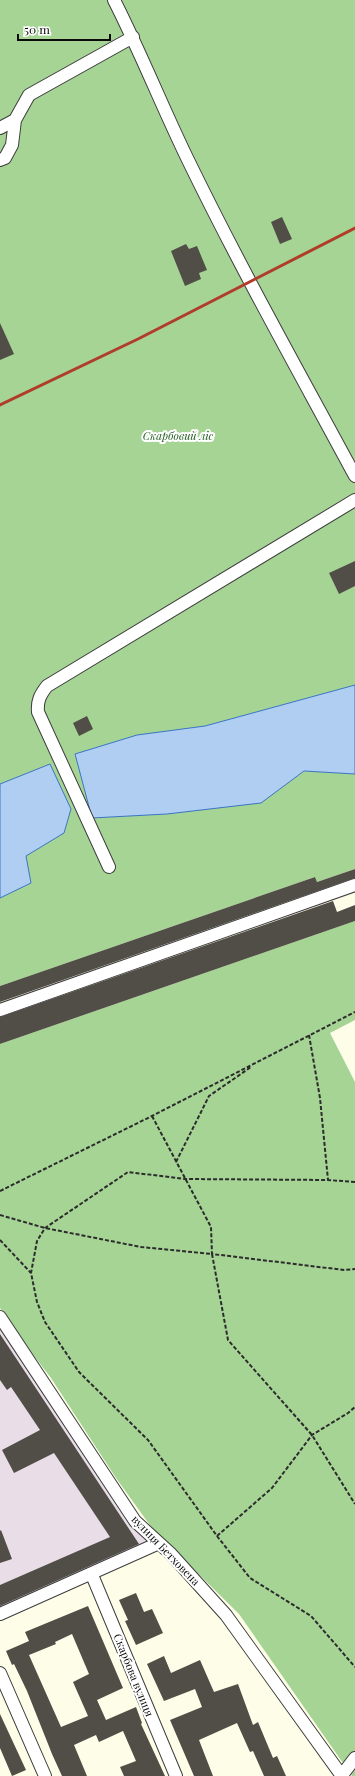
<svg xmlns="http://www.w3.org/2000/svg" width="355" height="1776" viewBox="0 0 355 1776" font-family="'Playfair Display',serif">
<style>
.industrial{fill:#e9dee8}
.forest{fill:#a6d495}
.water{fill:#b0cdf2;stroke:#3b75c4}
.building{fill:#514d47;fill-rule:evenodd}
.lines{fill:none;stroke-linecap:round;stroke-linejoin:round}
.minor-casing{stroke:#3d3d3d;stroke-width:14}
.path{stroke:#2c2c2c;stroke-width:2;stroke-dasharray:4 2;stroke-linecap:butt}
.minor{stroke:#fff;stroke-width:12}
.rail{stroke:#b03d2b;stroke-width:3}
.labels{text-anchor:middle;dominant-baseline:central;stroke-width:4;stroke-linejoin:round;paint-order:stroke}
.park-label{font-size:11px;font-style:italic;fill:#215c1f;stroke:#fff}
.street-label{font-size:11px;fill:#0a0a0a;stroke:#fff}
</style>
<rect width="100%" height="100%" fill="#fefde8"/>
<!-- industrial -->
<path class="industrial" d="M0 1317 135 1521 159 1543 0 1614Z"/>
<!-- forest -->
<path class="forest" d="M0 0H355V869L317 882 315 877 0 986Z
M355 921V1020L330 1033 355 1082V1776H352L239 1614 152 1528 116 1478 51 1378 14 1330 0 1308V1044Z"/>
<!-- water -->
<path class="water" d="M355 685V774L304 771 261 803 167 814 92 818 75 754 137 735 205 726Z
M50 764 71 809 64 833 26 856 31 883 0 898V784Z"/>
<!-- building -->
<path class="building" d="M282 217 292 239 280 244 271 222Z
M186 244 189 249 197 246 207 270 199 273 201 279 185 286 171 251Z
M0 323 14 354 0 360Z
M355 561V586L339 594 329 573Z
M87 716 93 729 79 736 73 723Z
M355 869V878L0 1002V986L315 877 317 882Z
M333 901 337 912 355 905V921L0 1044V1017Z
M0 1334 139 1544 0 1606V1585L110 1537 54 1453 14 1473 2 1450 40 1430 11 1387 7 1390 0 1380Z
M1 1530 12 1559 0 1563V1531Z
M136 1593 144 1612 152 1609 163 1633 136 1645 125 1621 128 1620 119 1600Z
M88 1606 123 1688 97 1700 106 1720 136 1707 142 1723 141 1724 165 1776H124L120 1767 136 1761 123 1731 99 1742 96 1735 74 1745 87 1776H62L52 1754 27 1691 14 1664 12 1665 6 1651 29 1641 25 1632ZM72 1634 89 1674 73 1682 88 1716 61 1727 29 1655 56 1644 55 1642Z
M164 1656 171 1673 200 1660 214 1692 238 1684 253 1725 258 1722 273 1758 277 1756 286 1776H264L253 1751 250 1752 237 1723 199 1740 213 1776H194L170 1720 202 1707 195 1689 164 1701 147 1664Z
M0 1714 26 1770 12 1776 0 1748Z"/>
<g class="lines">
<!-- minor casing -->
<g class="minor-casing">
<path id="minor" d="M114 0C141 53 163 109 189 162 241 269 299 372 355 476
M0 128 15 120
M0 160 5 158 12 145 15 120 29 95 133 37
M109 867 38 712C37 701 40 695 47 686L355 500
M0 1010 355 885
M0 1317 135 1521 171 1554 226 1615 342 1776
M92 1575 176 1776
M0 1614 159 1543
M0 1673 45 1776
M342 1775 355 1758"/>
</g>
<!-- path -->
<path class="path" d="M309 1035 320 1098 328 1180
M152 1116 211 1227 212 1254 344 1270 355 1269
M176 1162 209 1096 251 1067
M355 1182 328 1180 185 1179 128 1172 45 1228 37 1241 31 1273 37 1302 45 1322 79 1372 148 1440 217 1536 250 1578 311 1616 355 1667
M0 1191 152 1116 355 1012
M0 1215 45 1228 141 1247 212 1254 228 1340 312 1435 355 1504
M0 1240 31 1273
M217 1536 272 1488 312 1435 348 1413 355 1407"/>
<!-- minor -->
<use href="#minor" class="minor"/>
<!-- rail -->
<path class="rail" d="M0 405 138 339 355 228"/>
</g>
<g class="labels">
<!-- park labels -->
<g class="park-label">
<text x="178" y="435">Скарбовий ліс</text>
</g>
<!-- street labels -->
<g class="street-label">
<text transform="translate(166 1550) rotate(46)">вулиця Бетховена</text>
<text transform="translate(134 1675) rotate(68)">Скарбова вулиця</text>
</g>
</g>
<!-- scale -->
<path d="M18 34v6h92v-6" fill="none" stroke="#0a0a0a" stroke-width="2"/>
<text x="24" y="34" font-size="12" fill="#0a0a0a" stroke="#ffffff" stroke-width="3" paint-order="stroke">50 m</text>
</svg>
